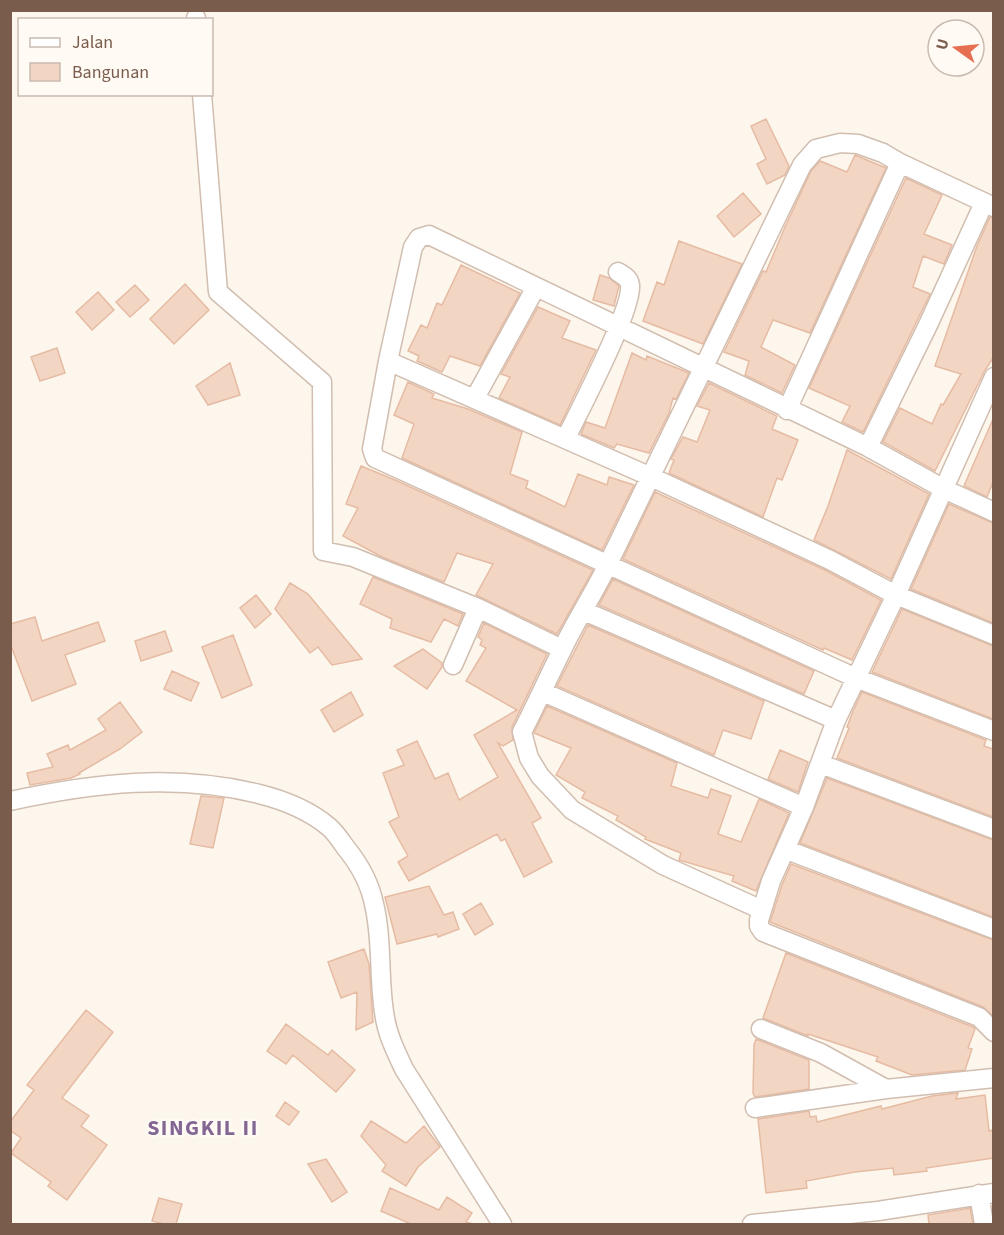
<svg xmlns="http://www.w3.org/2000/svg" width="1004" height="1235" viewBox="0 0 1004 1235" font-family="'Source Sans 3',sans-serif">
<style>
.building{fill:#f3d5c3;stroke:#e6bba3;stroke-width:1.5}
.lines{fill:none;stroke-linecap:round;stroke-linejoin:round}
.minor-casing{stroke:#d1beb0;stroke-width:21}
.minor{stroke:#fff;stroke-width:18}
.labels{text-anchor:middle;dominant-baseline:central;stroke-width:5;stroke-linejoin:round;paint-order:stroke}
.district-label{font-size:22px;font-weight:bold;letter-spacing:1.5px;fill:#846695;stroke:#fffaf3}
</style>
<rect width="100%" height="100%" fill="#fdf6ec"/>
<!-- building -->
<path class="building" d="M766 119 789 166 785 175 767 184 757 164 766 159 751 126Z
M855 155 886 168 810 333 773 320 761 347 795 365 782 393 745 375 749 361 724 352 763 271 766 272 785 227 811 171 820 161 847 172Z
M906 178 942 195 924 234 952 245 944 264 923 256 913 287 930 294 863 432 842 422 850 406 809 388Z
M743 193 761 214 734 237 717 216Z
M990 217 993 218V358L984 372 935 471 883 442 900 408 932 424 941 404 943 405 961 374 935 366 977 246Z
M679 241 742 264 703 344 643 321 657 282 664 285Z
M461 265 520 293 480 366 450 356 442 372 417 361 419 356 408 351 421 325 427 328 437 303 442 305Z
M600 275 609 278 619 286 614 306 593 300Z
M185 284 209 310 174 344 150 319Z
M135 285 149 300 130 317 116 302Z
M98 292 114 310 92 330 76 312Z
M538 307 570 321 562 338 596 350 560 425 499 398 510 377 501 374Z
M57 348 65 373 40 381 31 357Z
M632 353 646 360 647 356 689 373 676 399 673 398 669 413 649 453 617 444 614 448 581 434 586 422 605 428Z
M230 363 240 395 208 405 196 386Z
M408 382 434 394 432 398 468 409 522 432 510 474 528 481 526 488 565 507 578 474 607 485 609 477 634 485 602 550 402 458 414 424 394 415Z
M709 383 777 416 772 429 798 440 782 480 777 478 763 517 669 473 674 460 671 459 683 437 697 442 710 410 697 406Z
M993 419V482L987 497 964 486Z
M847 450 929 494 891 579 814 540 828 506Z
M361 466 395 480 593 570 557 634 476 595 493 564 457 553 444 582 382 557 343 536 358 508 346 504Z
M655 492 825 570 881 600 852 660 824 648 823 650 623 559Z
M949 504 993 523V623L911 589Z
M373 577 463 614 458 626 444 619 431 642 390 628 392 619 360 604Z
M613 579 814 671 804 694 599 605Z
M290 583 308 594 362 659 332 665 318 647 310 653 275 609Z
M256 595 271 614 255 628 240 608Z
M902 609 993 646V719L872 672Z
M35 617 42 641 98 622 105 641 65 655 76 684 32 701 10 643V624Z
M484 623 547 654 512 727 513 740 503 746 498 743 541 818 532 823 552 862 524 877 505 839 501 841 497 834 409 881 398 862 408 856 389 822 399 817 383 773 404 765 397 750 417 741 435 779 448 773 459 800 498 777 474 735 517 710 466 681 486 648 480 645 482 640 478 637Z
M588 625 764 701 751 739 723 730 714 755 557 686Z
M165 631 172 651 141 661 135 641Z
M233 635 252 685 222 698 202 647Z
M423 649 442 663V667L427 689 394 666Z
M172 671 199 683 191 701 164 689Z
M351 692 363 715 334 732 321 710Z
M862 692 986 740 984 746 993 749V817L837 758 849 728 847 727 853 711Z
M120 702 142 732 120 749 79 773 80 774 71 778 30 785 27 773 53 767 47 754 68 745 70 750 106 730 98 719Z
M547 706 677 763 671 786 708 798 711 789 731 796 718 834 741 842 759 799 789 813 756 891 732 881 734 876 679 860 681 853 645 839 646 837 616 820 618 816 582 798 585 792 556 775 571 748 534 733Z
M780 750 808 762 798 792 768 779Z
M827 778 993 840V917L800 843Z
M201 796 224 798 213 848 190 844Z
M791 864 993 940V1016L983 1007 770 922 782 885Z
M429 886 444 915 453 912 459 929 438 937 437 934 397 944 385 897Z
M481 903 493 924 475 935 463 914Z
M364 949 369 964 373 1022 356 1030 357 992 341 998 328 962Z
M786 953 973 1027 975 1029 968 1048 972 1049 965 1070 912 1075 876 1061 878 1057 808 1034V1036L763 1018Z
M86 1010 113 1032 62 1098 89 1116 81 1126 107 1145 67 1200 48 1186 51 1182 11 1153 21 1138 10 1130V1122L34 1090 27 1085Z
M286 1024 328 1055 332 1050 355 1070 336 1092 293 1055 286 1064 267 1051Z
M756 1039 809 1060V1089L755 1097 753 1093 754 1045Z
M958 1093 956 1099 985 1095 989 1131 993 1130V1158L926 1168 927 1171 894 1175 893 1168 855 1172 806 1181 807 1188 766 1193 758 1119 809 1111 810 1117 816 1116 817 1122 881 1106 882 1109 932 1096Z
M285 1102 299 1112 289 1125 276 1116Z
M371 1121 406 1143 424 1126 440 1147 418 1167 406 1186 382 1171 386 1165 361 1136Z
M326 1159 347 1192 332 1202 308 1164Z
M390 1188 439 1210 447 1197 472 1213 466 1222 473 1224H411L381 1211Z
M159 1198 182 1204 176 1224H164L152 1221Z
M970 1208 973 1224H929L928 1215Z"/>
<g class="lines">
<!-- minor casing -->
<g class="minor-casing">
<path id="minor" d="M196 18V20
M202 94 218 292 322 382 323 551 353 557 478 608
M388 361 649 476 830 560 896 595 994 635
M994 377 896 595 836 720 804 807 771 881 759 920V926L763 932 979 1017 994 1032
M475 398 536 287
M787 410 900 163
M566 438C579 411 633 309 630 285 629 278 624 276 618 272
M868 447 928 325 984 203
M994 512 944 489 868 447 429 235 419 238 413 247 388 361 372 449 375 458 856 678 994 731
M584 611 836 720
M453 665 478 608 562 649
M543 692 804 807
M821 764 994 829
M10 801C93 783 176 773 259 794 283 800 309 810 329 827 335 832 341 841 346 848 359 864 370 884 374 904 383 941 378 981 385 1018 388 1036 396 1052 404 1069L502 1224
M787 850 994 929
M762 910 663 865 572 810 540 776 529 758 522 732C536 705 548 678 562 650 576 620 595 592 609 562 673 430 738 298 802 165L816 149 840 143 858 144 883 153 900 163 994 207
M761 1029 821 1053 886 1089
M755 1108 886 1089 994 1078
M979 1194 984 1224
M752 1224 878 1211 994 1193"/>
</g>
<!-- minor -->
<use href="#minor" class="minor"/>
</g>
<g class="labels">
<!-- district labels -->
<g class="district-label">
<text x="203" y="1128">SINGKIL II</text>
</g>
</g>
<!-- border -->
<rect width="1004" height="1235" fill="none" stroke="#7a5c4d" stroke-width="24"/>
<!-- legend -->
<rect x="18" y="18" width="195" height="78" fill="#fffaf3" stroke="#cabbb1" stroke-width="1.5"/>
<rect x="30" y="38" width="30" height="9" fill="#ffffff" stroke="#cabbb1" stroke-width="1.5"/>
<text x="72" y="48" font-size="18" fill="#7a5c4d">Jalan</text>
<rect x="30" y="63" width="30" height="18" fill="#f3d5c3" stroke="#cabbb1" stroke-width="1.5"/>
<text x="72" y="78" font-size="18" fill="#7a5c4d">Bangunan</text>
<!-- north arrow -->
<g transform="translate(956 48) rotate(285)"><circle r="28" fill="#fffaf3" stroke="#cabbb1" stroke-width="1.5"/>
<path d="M0-4.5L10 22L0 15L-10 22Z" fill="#e76f51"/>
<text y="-9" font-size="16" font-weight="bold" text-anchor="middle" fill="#7a5c4d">U</text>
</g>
</svg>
